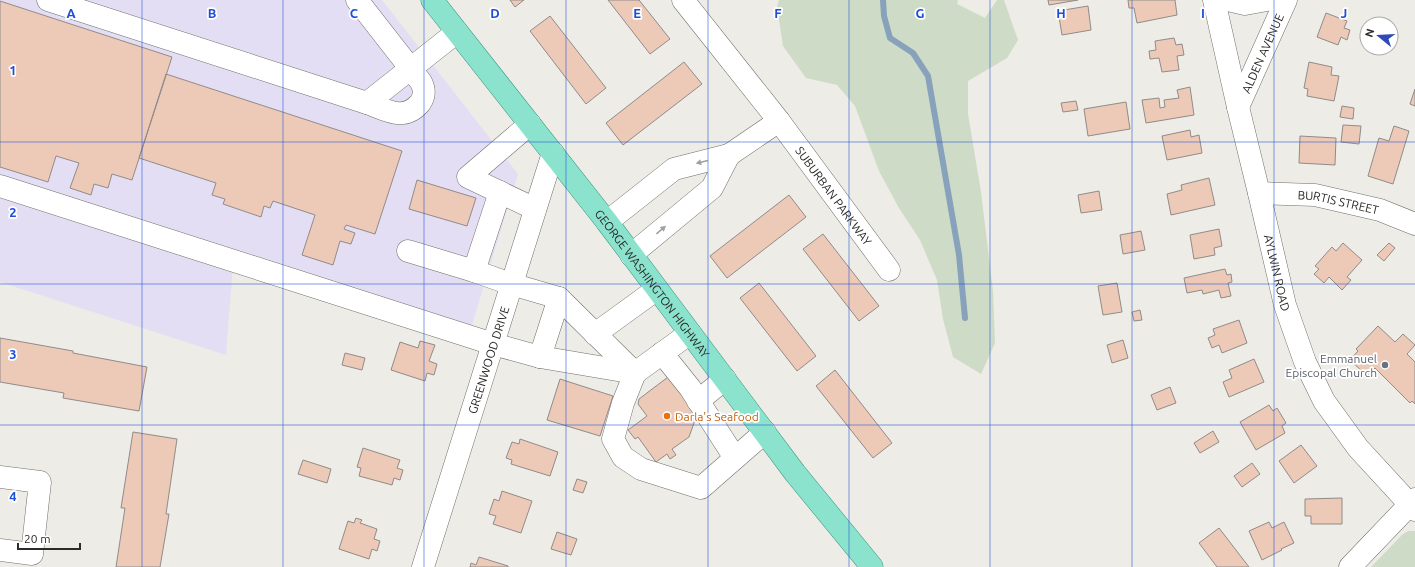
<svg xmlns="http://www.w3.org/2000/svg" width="1415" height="567" viewBox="0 0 1415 567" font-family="Ubuntu,sans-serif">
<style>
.commercial{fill:#e4def4}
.green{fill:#cedbc7}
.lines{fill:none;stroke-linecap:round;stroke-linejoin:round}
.stream{stroke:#89a2bc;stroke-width:6}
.building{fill:#edc9b8;stroke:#918b89}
.minor-casing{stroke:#706f6a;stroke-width:23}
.major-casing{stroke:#37977f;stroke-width:23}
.minor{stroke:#fff;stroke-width:22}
.major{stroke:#8be3ce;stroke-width:22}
.oneway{fill:#a0a09f}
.grid{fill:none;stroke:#1d4ed8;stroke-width:1;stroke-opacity:0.55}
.worship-dot{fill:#6b7280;stroke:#fff;stroke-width:1.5}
.food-dot{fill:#e8710a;stroke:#fff;stroke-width:1.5}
.labels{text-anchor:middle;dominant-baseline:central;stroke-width:3.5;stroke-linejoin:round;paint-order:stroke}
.street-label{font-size:12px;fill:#2b2b29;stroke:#fff}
.worship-label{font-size:12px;fill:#5b616d;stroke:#fff;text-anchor:end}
.food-label{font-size:12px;fill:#c56008;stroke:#fff;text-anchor:start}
.grid-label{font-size:13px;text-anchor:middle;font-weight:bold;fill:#1d4ed8;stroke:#fff;stroke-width:3.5;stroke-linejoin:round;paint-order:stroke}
</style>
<rect width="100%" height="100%" fill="#edece6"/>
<!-- commercial -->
<path class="commercial" d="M0 0H382L518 174 471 328 234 253 226 355 0 282Z"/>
<!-- green -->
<path class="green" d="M779 0H958L957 4 985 18 997 0H1004L1018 40 1007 58 968 81V114L981 192 993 291 995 343 981 374 953 357 943 319 937 280 920 240 899 208 879 171 855 106 837 85 806 78 783 46 777 7Z
M1408 531H1415V567H1371L1402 535Z"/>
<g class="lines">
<!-- stream -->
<path class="stream" d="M883 0 884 16 890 38 913 53 928 76 959 255 965 318"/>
</g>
<!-- building -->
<path class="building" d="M510 0H524L515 7Z
M608 0H639L670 39 650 54Z
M1048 0H1078L1049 5Z
M1128 0H1175L1177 15 1137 23 1134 8H1129Z
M0 1 172 57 132 180 112 174 108 188 94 184 91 195 70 188 79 163 56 156 48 182 0 167Z
M1088 6 1091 30 1062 35 1058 11Z
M1326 13 1347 21 1344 28 1350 30 1347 40 1341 37 1338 45 1317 37Z
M550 16 606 88 586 104 530 31Z
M1174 38 1176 45 1182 44 1184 55 1177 56 1179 70 1162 72 1159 58 1150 59 1149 51 1156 50 1155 41Z
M684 62 702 84 623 145 606 123Z
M1309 62 1332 67 1331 75 1339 76 1334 101 1307 96 1308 89 1304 88Z
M166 74 402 151 375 234 346 225 344 229 355 233 351 244 340 241 333 265 302 255 315 215 273 201 270 208 264 206 261 217 223 204 225 199 212 195 216 183 139 158Z
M1190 87 1194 115 1146 123 1142 100 1159 98 1160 108 1165 107 1164 100 1179 98 1177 90Z
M1415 89V106L1410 104Z
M1076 101 1078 110 1063 112 1061 103Z
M1126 102 1130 129 1088 136 1084 109Z
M1342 106 1354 108 1353 119 1340 117Z
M1343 125 1361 126 1359 144 1341 142Z
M1394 126 1409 131 1393 184 1368 176 1379 138 1389 141Z
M1190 130 1191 137 1199 135 1202 153 1167 160 1162 136Z
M1300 136 1336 138 1335 165 1299 163Z
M1209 178 1215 205 1171 215 1167 194 1182 190 1181 185Z
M417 180 476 198 467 226 409 209Z
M1099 191 1102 210 1081 213 1078 195Z
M789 195 806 217 727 278 710 256Z
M1219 229 1222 246 1214 248 1215 255 1194 259 1190 235Z
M1141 231 1145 250 1123 254 1120 235Z
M823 234 879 306 859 321 803 249Z
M1343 243 1362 260 1347 277 1351 280 1342 290 1329 277 1324 283 1314 274 1319 269 1315 266 1332 247 1336 251Z
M1389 243 1395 248 1384 261 1377 255Z
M1225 269 1227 275 1231 274 1232 282 1228 283 1231 296 1221 298 1219 290 1203 294 1202 290 1187 293 1184 278Z
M759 283 816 356 797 371 740 298Z
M1117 283 1122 312 1103 315 1098 286Z
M1140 310 1142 320 1134 321 1132 312Z
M1239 320 1247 343 1222 353 1219 345 1212 348 1208 338 1215 335 1213 329Z
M1378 326 1395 342 1403 334 1415 345 1407 354 1415 362V404L1412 401 1410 403 1375 368 1367 376 1350 360 1358 351 1356 349Z
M0 338 73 351V353L147 367 139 411 63 398 64 393 0 382Z
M1123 340 1128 358 1112 363 1107 345Z
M420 341 435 345 429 361 437 364 434 375 427 373 425 381 391 370 400 342 418 348Z
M345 353 365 358 362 370 342 365Z
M1254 359 1264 382 1229 397 1223 382 1232 378 1229 370Z
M835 370 892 443 873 458 816 386Z
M672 374 699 409 689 437 672 449 676 455 670 459 667 454 656 462 638 437 635 439 628 430 647 416 638 404 639 399Z
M560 379 613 396 600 436 547 420Z
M1170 387 1176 403 1157 410 1151 395Z
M1269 405 1273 411 1277 408 1286 423 1282 426 1285 433 1256 450 1240 422Z
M1213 431 1219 442 1200 453 1194 443Z
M133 432 177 439 166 514H169L160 567H116L125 508H121Z
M520 439 558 452 550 476 511 464 512 460 506 458 512 442 519 444Z
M1301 445 1317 466 1294 483 1279 461Z
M363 448 400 460 397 468 403 470 400 480 394 478 392 485 359 476 361 468 357 467Z
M303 460 331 469 327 483 298 474Z
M1252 463 1260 474 1242 487 1234 476Z
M577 479 587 482 583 493 573 490Z
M502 491 532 501 521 533 493 524 496 516 489 514 494 499 499 501Z
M1342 498V524H1311V516H1305V499Z
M356 518 362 520 360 523 377 529 374 539 380 541 377 551 372 549 369 559 339 549 348 521 354 523Z
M1269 522 1272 528 1284 522 1294 543 1281 549 1282 550 1262 560 1249 531Z
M1219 528 1249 567H1217L1199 543Z
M557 532 577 539 571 555 551 549Z
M479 557 508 566V567H470L471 563 476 565Z"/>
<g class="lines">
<!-- minor casing -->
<g class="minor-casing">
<g id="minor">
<path d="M48 0 367 103 457 32"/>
<path d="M357 0 421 82C425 90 425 96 420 103 404 122 386 110 367 103"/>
<path id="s1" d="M683 0 779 121 889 270"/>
<path id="s2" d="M1214 0 1238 107 1259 193 1285 305 1305 362 1324 401 1358 448 1415 510"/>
<path d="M1228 0 1245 4 1267 0"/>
<path id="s3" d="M1238 107 1286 0"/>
<path d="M530 124 468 177 535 209"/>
<path d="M729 155 779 121"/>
<path d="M0 186 493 344 540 357 635 373 690 333"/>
<path d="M500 192 474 271 511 284 559 298 635 373 623 403 613 439 623 457 641 469 701 488 765 432"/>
<path id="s4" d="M1259 193 1315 195 1380 210 1415 224"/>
<path d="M607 222 674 169 729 155 712 188 631 255"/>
<path d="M408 251 474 271"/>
<path d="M595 334 657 289"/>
<path d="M662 353 690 388 735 458"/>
<path d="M540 357 559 298"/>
<path d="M698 401 725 379"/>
<path d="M0 477 40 482 32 554 0 550"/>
<path id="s5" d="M423 567 553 153"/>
<path d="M1350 567 1415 499"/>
</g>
</g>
<!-- major casing -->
<g class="major-casing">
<g id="major">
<path id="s6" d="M432 0 607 222 795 473 872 567"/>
</g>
</g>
<!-- minor -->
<use href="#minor" class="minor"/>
<!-- major -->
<use href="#major" class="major"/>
</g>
<!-- one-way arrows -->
<defs><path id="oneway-solid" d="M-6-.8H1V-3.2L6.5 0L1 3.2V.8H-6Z"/></defs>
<g class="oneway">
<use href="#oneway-solid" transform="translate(702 162) rotate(166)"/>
<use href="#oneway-solid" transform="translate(661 230) rotate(-40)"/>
</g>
<!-- grid -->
<path class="grid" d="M142 0V567M283 0V567M424 0V567M566 0V567M708 0V567M849 0V567M990 0V567M1132 0V567M1274 0V567M0 142H1415M0 284H1415M0 425H1415"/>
<!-- markers -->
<circle class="worship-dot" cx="1385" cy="365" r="4"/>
<circle class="food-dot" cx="667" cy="416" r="4"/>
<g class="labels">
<!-- street labels -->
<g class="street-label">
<text stroke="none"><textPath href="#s3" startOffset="59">ALDEN AVENUE</textPath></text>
<text stroke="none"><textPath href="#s1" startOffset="247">SUBURBAN PARKWAY</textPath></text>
<text stroke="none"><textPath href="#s4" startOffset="80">BURTIS STREET</textPath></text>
<text stroke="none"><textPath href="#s2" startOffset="280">AYLWIN ROAD</textPath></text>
<text stroke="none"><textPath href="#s6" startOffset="359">GEORGE WASHINGTON HIGHWAY</textPath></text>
<text stroke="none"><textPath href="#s5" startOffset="217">GREENWOOD DRIVE</textPath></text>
</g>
<!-- worship labels -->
<g class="worship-label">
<text x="1377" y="358">Emmanuel<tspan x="1377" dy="14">Episcopal Church</tspan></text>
</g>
<!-- food labels -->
<g class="food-label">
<text x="675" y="416">Darla's Seafood</text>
</g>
</g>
<g class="grid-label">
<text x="71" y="18">A</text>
<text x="212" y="18">B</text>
<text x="354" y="18">C</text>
<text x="495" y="18">D</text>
<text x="637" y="18">E</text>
<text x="778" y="18">F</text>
<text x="920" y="18">G</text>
<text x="1061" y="18">H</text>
<text x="1203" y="18">I</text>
<text x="1344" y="18">J</text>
<text x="13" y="75">1</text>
<text x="13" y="217">2</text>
<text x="13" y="359">3</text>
<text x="13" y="501">4</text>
</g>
<!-- north arrow -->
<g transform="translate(1379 36) rotate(288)"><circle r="19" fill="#ffffff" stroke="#aaaaa9"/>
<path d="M0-3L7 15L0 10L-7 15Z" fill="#2e49b9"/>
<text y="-6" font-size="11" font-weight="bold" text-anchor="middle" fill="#2b2b29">N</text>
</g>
<!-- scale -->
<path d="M18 543v6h62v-6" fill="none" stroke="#2b2b29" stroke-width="2"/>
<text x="24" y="543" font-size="12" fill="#2b2b29" stroke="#ffffff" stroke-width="3" paint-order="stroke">20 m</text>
</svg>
